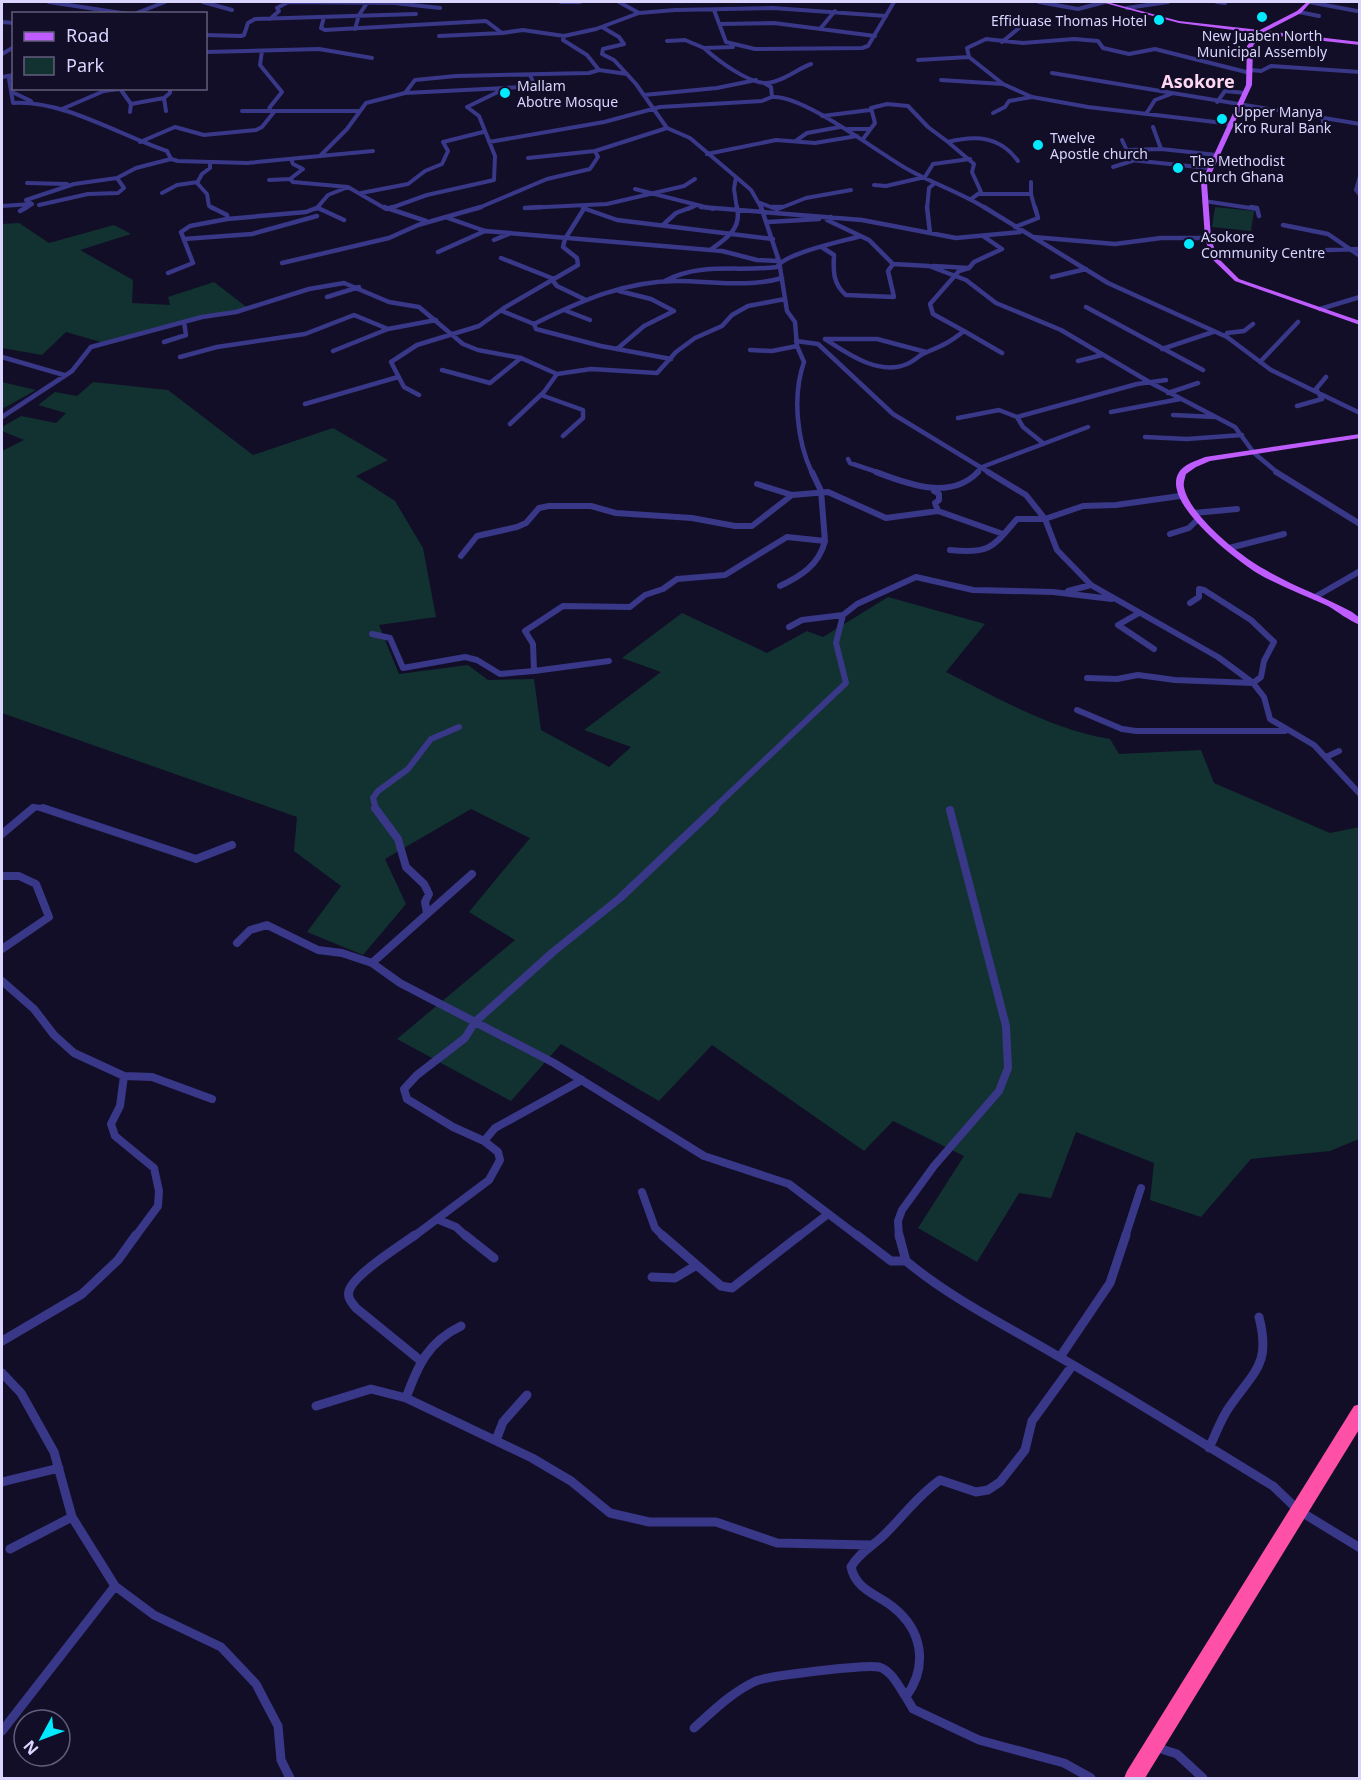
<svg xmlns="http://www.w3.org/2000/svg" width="1361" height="1780" viewBox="0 0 1361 1780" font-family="'Noto Sans',sans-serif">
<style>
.green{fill:#113230}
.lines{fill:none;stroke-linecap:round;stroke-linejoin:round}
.street-far4{stroke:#393788;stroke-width:4}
.street-far3{stroke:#393788;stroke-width:4.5}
.street-far2{stroke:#393788;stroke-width:6}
.street-far1{stroke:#393788;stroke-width:8}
.street{stroke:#393788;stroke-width:9}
.primary{fill:#bf5cff;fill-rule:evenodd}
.highway{fill:#ff50a7;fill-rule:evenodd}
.poi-dot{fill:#01eaff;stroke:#120e27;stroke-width:2}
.labels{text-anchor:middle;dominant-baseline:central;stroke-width:4.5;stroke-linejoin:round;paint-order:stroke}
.far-poi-label{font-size:14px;fill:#d9d5ff;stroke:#120e27;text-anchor:start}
.far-district-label{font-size:18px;font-weight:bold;fill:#ffd7f1;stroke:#120e27}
</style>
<rect width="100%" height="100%" fill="#120e27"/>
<!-- green -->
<path class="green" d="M1215 207 1254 211 1251 231 1212 227Z
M19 223 49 243 114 225 131 234 80 250 133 280 132 303 170 305 168 297 214 282 249 309 205 316 104 343 66 332 42 355 2 348V224Z
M2 382 36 390 2 409Z
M93 382 168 390 253 455 333 428 388 460 356 476 395 501 423 548 436 617 379 625 399 674 468 665 488 680 534 679 541 730 609 767 631 747 584 730 661 672 622 658 682 613 767 653 807 631 823 637 888 597 985 624 946 672C998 698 1052 730 1110 739L1119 754 1201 750 1214 783 1330 833 1359 827V1139L1330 1151 1251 1159 1201 1217 1150 1200 1154 1163 1076 1132 1051 1198 1019 1193 977 1262 918 1228 964 1156 893 1121 864 1151 712 1045 659 1101 561 1044 511 1101 397 1039 515 940 469 912 530 838 471 809 385 859 406 904 363 955 307 932 341 886 294 851 297 817 2 713V451L24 440 2 431V427L21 416 56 423 66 413 38 405 55 392 77 396Z"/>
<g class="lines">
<!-- street-far4 -->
<path class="street-far4" d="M49 2 128 14
M203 2 232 10
M286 2 395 3 440 8
M561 2H580
M619 2 639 13
M1039 2 1078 9 1105 2
M1217 2 1225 3
M1309 2 1357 11
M1127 8 1168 2
M714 10 726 42 755 49 862 48 868 46 894 2
M1299 12 1319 16
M134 14 165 2
M324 17 321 28 325 30 486 21 502 33 523 30 564 36 596 29 639 13 675 10 773 8 886 16
M270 19 279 11 277 8 288 2
M2 22 14 23
M720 24 774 23 875 36
M602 27 619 37 624 44 603 49 602 54 614 60 636 84 667 128 690 138 736 177 734 189 737 209
M355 29 359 15 367 3
M820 29 835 11
M206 35 241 36 244 35 248 23 255 19 416 14
M439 36 502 33
M564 36 563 40 587 55 599 70
M667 41 685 40 704 48
M1002 42 1019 28
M733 47 704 48C717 60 749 84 767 83 782 82 797 69 811 64
M262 51 260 65 282 92 270 107 269 110 274 112
M206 52 319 49 372 58
M2 54 14 47
M969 57 967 48 986 39 1023 43 1074 39 1098 41 1103 48 1129 54 1155 49 1250 73
M918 60 969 57 1003 84 1032 97 1088 107 1232 124
M1251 70 1261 71 1271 66 1360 72
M1052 73 1360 124
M2 77 14 75
M14 77 9 79 13 103C64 100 119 135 167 151L171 159 178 161 247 163 320 156 347 129 366 103 405 93 415 80 456 76 589 73 599 70 627 74
M941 80 1003 84
M121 90 131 104
M104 91 127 88
M12 92 31 101
M405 93 524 87 534 84 530 75
M644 95 717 88 756 80
M772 97C803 94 878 153 909 170 934 184 962 193 987 209
M1217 102 1225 91 1246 93
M62 109 104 91 103 88
M166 111 164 98 170 93V88
M242 111H359
M130 112 131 104 164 98
M993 113 1005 107 1009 101 1032 97
M1146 114 1155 100 1171 94
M822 116 870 110
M1323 118V130
M1153 127 1161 149
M848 129H869
M863 139 875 123 871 108 887 104 908 106 928 127 948 142
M797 140 807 133 840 127
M140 142 175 127 204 135 256 130 262 127 274 112
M489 142 604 122 660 107 762 101 772 97 771 87 764 83
M1127 150 1161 149 1217 155
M707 154 776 140 815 143 857 136
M320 156 373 151
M528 158 595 151
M291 159 293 164 303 169 290 179 293 182 348 187 386 209
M1131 160 1208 168
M210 163V168L202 174 197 183 207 194 209 206 214 209
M1113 167 1132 161 1122 140
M1360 176 1356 190 1360 195
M736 177 751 190 762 209
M269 180 290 179
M1031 182V194
M27 183 67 184
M874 185 886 186 925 177 933 164 970 159
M635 189 713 209
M162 193 177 185 198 182
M361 193 408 184 425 171 442 164 448 151 443 142 483 132
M979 194H1031L1035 209
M971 199 981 192 972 172 974 164 948 142C976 135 1000 136 1018 161
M1204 201 1257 209
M758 202 776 209
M39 205 88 194 118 193 124 188 117 178
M2 206 32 204
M525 208 607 204 684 186 695 179
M24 209 32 204 26 200 74 184 117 178 136 168 171 159
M316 209 328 195 348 187
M388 209 427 195 494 180 495 156 479 116 467 107 504 89
M476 209 547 179 590 169 598 157 595 151 667 128
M688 209 695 206
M778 209 806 198 851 190
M927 209 929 188 935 183"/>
<!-- street-far3 -->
<path class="street-far3" d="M211 207 227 215V219L306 212 319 207
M384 207 426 221
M701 207 862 220 956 238 1020 232
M761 207 779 261 787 311 795 322 797 346 804 362C792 396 797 441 812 473
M772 207H782
M927 207 930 233
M984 207 1108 283 1227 337 1271 370 1360 413
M1251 207 1257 208 1259 216
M318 208 344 220
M525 208 542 207
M583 208 617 220 773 239
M387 209 392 207
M20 211 27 207
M831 217 827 220 869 240 893 264 929 266 966 280 996 303 1061 330 1151 383 1235 427 1254 453 1278 473
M448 218 485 231 722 251 757 260 779 261
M768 222 819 219
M664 224 676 213 692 207
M1283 225 1328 234 1360 256
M1015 227 1038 218 1035 207
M1033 237 1115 244 1161 238H1208
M184 239 252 234 317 216
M494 240 511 233
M823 248 834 255C833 271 833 284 846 295L894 297 888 271 893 264
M710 250C726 239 742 229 737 207
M1327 250 1360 249
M438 252 485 231
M501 258 554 279
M282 263 389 238 418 225 481 207
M933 266 969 268 974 262 1002 249 983 236
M168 273 193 263 181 232 190 226 227 219
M1052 277 1086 269
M553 281 557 286 584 299
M665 281C700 262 739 272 777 267 785 253 844 241 861 236
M327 297 359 287
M1086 307 1203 370
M1320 309 1360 297
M564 310 590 320
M502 311 534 324
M964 331 1002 353
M1227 337V333L1244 331 1253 324
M825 339C848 354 879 376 907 364 915 361 920 354 927 352 944 345 950 342 964 331L933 314 930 304 959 271 969 268
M826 339H877L926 352
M796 341 818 344 893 414 990 473
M164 342 186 335 184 322
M617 349 644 326 674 311 651 299 619 291
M1162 349 1213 332
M750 350 772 351 797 346
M333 351 388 329 436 320
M2 357 64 375
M180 357 217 347 305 334 354 315 388 329
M671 359 601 346 536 329 534 324C580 301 625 281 677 281 712 281 749 288 782 278
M1078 361 1102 355
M1260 362 1298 322
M442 370 490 383 521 358
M557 374 591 369 657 373 676 352 695 338 722 326 732 315 748 306 785 299
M1168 393 1198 383
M419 395 404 387 391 362 417 345 479 326 504 308 578 265 577 258 563 247 565 239 585 207
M541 395 583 410V418L563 436
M305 404 398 377
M1297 406 1322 399 1316 389 1326 377
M1111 412 1180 399
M1173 415 1215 417
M2 417 72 371 91 347 202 317 236 312 309 289 344 283 389 302 419 307 463 344 478 350 521 358 557 374 544 392 510 424
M958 418 999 410 1017 417
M1145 437 1187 439 1242 435
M1043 443 1023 427 1017 417 1137 384 1166 380
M848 459 850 463 880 473
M976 473 982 467 1088 427"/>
<!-- street-far2 -->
<path class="street-far2" d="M876 472C908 484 950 501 978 472
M988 472 1026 495 1045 519 1057 550 1091 585 1218 657 1237 671 1253 683 1264 697 1270 719 1314 745 1360 794
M1276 472 1360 524
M757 484 792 495 828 492 886 518 938 511 1003 534
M934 491 939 494V500L935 503 938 511
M1194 513 1237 509
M1170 534 1189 528 1198 519
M1229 548 1284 534
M950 550C990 554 992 548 1017 519H1045L1083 506 1116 505 1180 496
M461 556 477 536 517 527 526 523 539 508 549 506H591L616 513 692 518 735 526H752L792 495
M780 586C801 576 819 565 825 541
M1068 591 1091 585
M1315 597 1360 571
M1139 613 1118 625 1154 649
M789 627 802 620 843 615 857 604 916 577 973 590 1053 592 1112 599
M372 634 390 638 403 668 465 657 477 660 500 674 534 671
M609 661 534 671 533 644 525 631 563 606 630 607 645 595 663 589 677 579 725 575 787 537 825 541 821 491 812 472
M1087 678 1117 679 1138 675 1175 680 1253 683 1261 677 1264 661 1274 642 1251 620 1204 590 1199 589V597L1190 603
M1077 710 1122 729 1136 731H1285
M1326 757 1339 751
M31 809 34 807 47 809
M376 809 373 798 378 791 408 769 431 739 459 727
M713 809 846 683 836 643 843 615"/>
<!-- street-far1 -->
<path class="street-far1" d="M43 808 196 859 232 845
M375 808 398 839 406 867 424 884 429 894 425 902 427 913
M2 834 33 808
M2 876H19L36 884 49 917 2 949
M237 943 250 930 267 925 318 950 342 953 372 963 400 983 554 1063 704 1156 789 1184 859 1237
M372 963 472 874
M2 981 34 1009 54 1035 74 1053 124 1076 120 1106 111 1124 115 1136 154 1168 159 1191 158 1206 135 1237
M124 1076 152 1077 212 1099
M484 1141 453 1127 407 1099 404 1089 417 1075 465 1038 475 1022 553 952 620 898 715 808
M642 1192 655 1228 664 1237
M439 1220 456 1227 467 1237
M413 1237 489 1180 500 1160 498 1152 484 1141 495 1128 582 1080
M798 1237 828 1214
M899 1237 898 1221 902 1210 934 1166 999 1091 1008 1068 1006 1026 950 810
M1125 1237 1141 1188"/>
<!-- street -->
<path class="street" d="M415 1235C400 1246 353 1275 349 1291 347 1298 352 1303 356 1308L421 1361
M465 1235 494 1258
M662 1235 721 1286 732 1288 800 1235
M857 1235 891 1261H906C953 1300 1009 1327 1061 1358 1133 1399 1202 1443 1273 1486L1298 1510 1360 1548
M899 1235 906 1261
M652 1277 675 1278 695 1266
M2 1341 82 1294 118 1260 136 1235
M1060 1357 1110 1283 1126 1235
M1072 1366 1032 1421 1025 1450 1000 1482 988 1490 976 1492 940 1480C917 1496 902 1518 882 1537 871 1547 858 1554 851 1567 856 1590 877 1594 893 1607 923 1631 928 1666 906 1697L913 1709 979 1740 1064 1763 1091 1778
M2 1373 21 1393 54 1452 72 1517 115 1586 154 1615 221 1647 256 1684 278 1726 281 1760 290 1778
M406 1398C418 1365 428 1342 461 1326
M316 1406 371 1389 406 1398 532 1458 571 1481 610 1513 649 1522H716L777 1543 870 1545
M496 1440 503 1422 527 1395
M1209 1448C1216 1434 1221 1418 1230 1406 1255 1370 1271 1364 1259 1317
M2 1482 59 1468
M10 1549 72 1517
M694 1728C713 1711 732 1692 756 1681 768 1676 866 1664 879 1667 892 1671 899 1687 906 1697
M2 1731 115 1586
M1155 1747 1177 1754 1203 1778"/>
<!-- primary -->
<path class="primary" d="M1101 2H1107L1179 21 1260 30 1297 11 1307 2H1311L1301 13 1266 31 1360 42V45L1261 34 1253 46 1252 85 1207 183 1211 238 1217 257 1239 279 1360 321V325L1235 281 1211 258 1205 238 1201 183 1246 85 1247 46 1257 33 1179 23Z
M1360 434V438L1210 461 1196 467 1186 474C1185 478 1183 483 1184 487 1189 515 1240 556 1264 569 1292 586 1323 596 1352 612L1360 618V625C1348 620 1338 612 1328 606 1304 595 1279 586 1257 573 1235 559 1163 504 1178 474 1183 464 1196 461 1205 457Z"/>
<!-- highway -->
<path class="highway" d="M1360 1404V1428L1145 1778H1124L1127 1771 1354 1406Z"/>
</g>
<!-- markers -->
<g class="poi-dot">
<circle cx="1262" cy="17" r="6"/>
<circle cx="1159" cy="20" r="6"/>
<circle cx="505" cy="93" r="6"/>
<circle cx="1222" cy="119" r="6"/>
<circle cx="1038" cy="145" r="6"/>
<circle cx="1178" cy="168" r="6"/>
<circle cx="1189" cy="244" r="6"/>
</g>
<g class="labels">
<!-- far-poi labels -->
<g class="far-poi-label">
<text x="1147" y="20" text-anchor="end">Effiduase Thomas Hotel</text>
<text x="1262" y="35" text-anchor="middle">New Juaben North<tspan x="1262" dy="16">Municipal Assembly</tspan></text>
<text x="517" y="85">Mallam<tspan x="517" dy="16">Abotre Mosque</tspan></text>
<text x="1234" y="111">Upper Manya<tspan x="1234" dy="16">Kro Rural Bank</tspan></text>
<text x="1050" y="137">Twelve<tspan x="1050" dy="16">Apostle church</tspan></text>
<text x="1190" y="160">The Methodist<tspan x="1190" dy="16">Church Ghana</tspan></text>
<text x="1201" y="236">Asokore<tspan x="1201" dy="16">Community Centre</tspan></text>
</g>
<!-- far-district labels -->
<g class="far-district-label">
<text x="1198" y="81">Asokore</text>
</g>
</g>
<!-- border -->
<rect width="1361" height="1780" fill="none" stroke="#d9d5ff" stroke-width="6"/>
<!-- legend -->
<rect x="12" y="12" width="195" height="78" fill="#120e27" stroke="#625e7d" stroke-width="1.5"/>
<rect x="24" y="32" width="30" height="9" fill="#bf5cff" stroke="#625e7d" stroke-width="1.5"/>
<text x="66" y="42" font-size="18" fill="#d9d5ff">Road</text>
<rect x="24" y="57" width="30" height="18" fill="#113230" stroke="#625e7d" stroke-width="1.5"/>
<text x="66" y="72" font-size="18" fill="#d9d5ff">Park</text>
<!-- north arrow -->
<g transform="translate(42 1738) rotate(229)"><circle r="28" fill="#120e27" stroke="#625e7d" stroke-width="1.5"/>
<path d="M0-4.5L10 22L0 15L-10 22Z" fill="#01eaff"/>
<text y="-9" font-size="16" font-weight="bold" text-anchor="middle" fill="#d9d5ff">N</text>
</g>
</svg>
